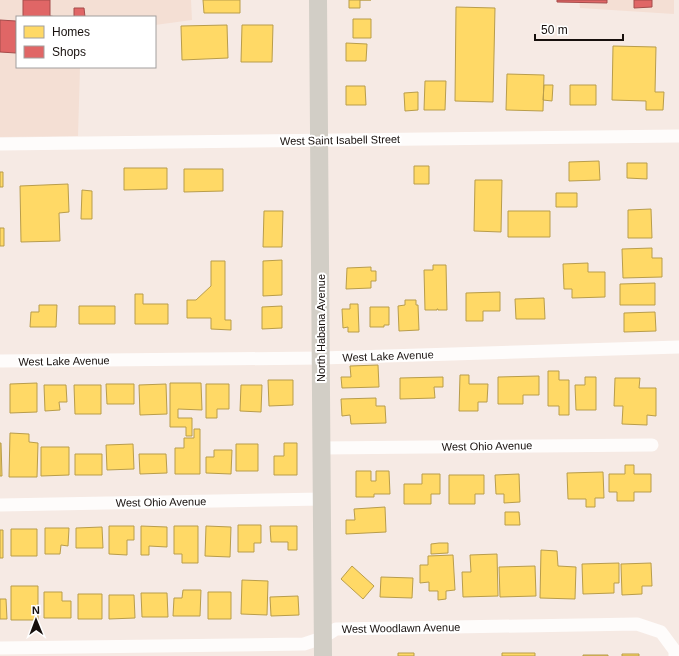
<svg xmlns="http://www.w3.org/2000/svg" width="679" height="656" viewBox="0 0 679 656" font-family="Helvetica,sans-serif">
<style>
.built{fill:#f4dfd4}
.homes{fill:#ffd966;stroke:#b99d4b}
.shops{fill:#e06666;stroke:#a44c4b}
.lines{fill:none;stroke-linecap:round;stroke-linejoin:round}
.street{stroke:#fefcfb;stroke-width:13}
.secondary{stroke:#d2cec6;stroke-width:18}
.labels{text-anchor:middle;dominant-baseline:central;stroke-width:4;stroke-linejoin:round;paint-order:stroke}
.street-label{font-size:11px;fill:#17100d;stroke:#fff}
</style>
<rect width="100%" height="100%" fill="#f6eae4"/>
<!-- built -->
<path class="built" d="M0 0H191L192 20 155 25V17H17V67H80L78 136 0 137Z
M579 0H674V14L580 8Z"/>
<!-- homes -->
<path class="homes" d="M203 0H240V13H204Z
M349 0H371H360V8H349Z
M456 7 495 8 493 102 455 101Z
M353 19H371V38H353Z
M227 25 228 58 182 60 181 26Z
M242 25H273L272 62H241Z
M346 43 367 44 366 61H346Z
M613 46 656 47 655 92H664L663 110H646V101L612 100Z
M507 74 544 75 543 111 506 110Z
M425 81H446L445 110H424Z
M544 85H553L552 101 543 100Z
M570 85H596V105H570Z
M346 86H365L366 105H346Z
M418 92V110L405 111 404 93Z
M599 161 600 180 569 181V162Z
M627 163H647V179L627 178Z
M414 166H429V184H414Z
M124 168H167V189L124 190Z
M184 169H223V191L184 192Z
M0 172H3V187H0Z
M475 180H502L501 232 474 231Z
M68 184 69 212 59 213 60 241 21 242 20 186Z
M82 190 92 191V219H81Z
M556 193H577V207H556Z
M651 209 652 238H628V210Z
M264 211H283L282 247H263Z
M508 211H550V237H508Z
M0 228H4V246H0Z
M652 248V258H662V277L623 278 622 249Z
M282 260V295L263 296V261Z
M211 261H225V320H231V330L211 329V318H187V300H196L211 286Z
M588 263V272H605V297L572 298V289H564L563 264Z
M433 265H446L447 310H438V309H437V310H425L424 270H433Z
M371 267V271H376V281H371V288L346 289 347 268Z
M655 283V305H620V284Z
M500 292V311H483V321H466V293Z
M135 294H143V304H168V324H135Z
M544 298 545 319H516L515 299Z
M405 300H416V305H418L419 330 399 331 398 306 405 305Z
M350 304H358L359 332H348V327L343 328 342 309H350Z
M39 305H57L56 327H30L31 312H39Z
M79 306H115V324H79Z
M282 306V328L262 329V307Z
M370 307H389V325H384V327H370Z
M655 312 656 331 624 332V313Z
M378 365 379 387 342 388 341 377H351L350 366Z
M548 371H559V380H569V415H559V406H548Z
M460 375H469V384H488L487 402H478V411H459Z
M539 376V395H523V404H498V377Z
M443 377V387H434L435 398 400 399V378Z
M585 377H596V410H576L575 385H585Z
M615 378H640L639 388H656V416L647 415V425L622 424 623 406H614Z
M268 380H293V405L269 406Z
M37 383V412L10 413V384Z
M170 383H201L202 410 178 409V418H192V436H186V427H170Z
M106 384H134V404H107Z
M166 384 167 414 140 415 139 385Z
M206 384H229V409H217V418H206Z
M44 385H66L67 402H59L60 410 45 411Z
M74 385H101V414H75Z
M241 385H262L261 412 240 411Z
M376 398V406H385L386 423 351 424 350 415 342 416 341 399Z
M194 429H200V474H175V448H184V438H194Z
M10 433 29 434V442L38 443 37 477H9Z
M0 443H1L2 476H0Z
M284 443H297V475H274V456H284Z
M133 444 134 469 107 470 106 445Z
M236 444H258V471H236Z
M41 447H69V475L41 476Z
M214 450H232L231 474 206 473V457H214Z
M75 454H102V475H75Z
M139 454H166L167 473 140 474Z
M625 465H634V474H651V492H634V501H617V492H609V474H625Z
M356 471H371V481H376V471H389L390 494H374V497H356Z
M603 472 604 498H595V507H586V499H568L567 473Z
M422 474H440V494H431V504H404V484H422Z
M519 474 520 502 504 503V494H496L495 475Z
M449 475H484V494H475V504H449Z
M385 507 386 532 346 534V520H355L354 509Z
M505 512H519L520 525H505Z
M238 525H261V543H254V552H238Z
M109 526H134V540H127V555L109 554Z
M141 526 167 527V547L149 546V555H141Z
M174 526H198V563H182V554H174Z
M206 526 231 527 230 557 205 556Z
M270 526H297V550H288V542H271Z
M102 527 103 548H76V528Z
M45 528H69L68 546 61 545 60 554H45Z
M11 529H37V556H11Z
M0 530H3V558H0Z
M439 543H448V553L431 554V544Z
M541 550 557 551 558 566 576 567 575 599 540 598Z
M497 554 498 596 463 597 462 572H471L470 555Z
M453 555 455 590 446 591V599L438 600V591H429V582L420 583V565H428V556Z
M619 563V583H614V593L583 594 582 564Z
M651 563 652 586H642V594L622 595 621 564Z
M352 566 374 586 363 599 341 579Z
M535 566 536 596 500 597 499 567Z
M381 577 413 578 412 598 380 597Z
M242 580 268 581 267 615 241 614Z
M11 586H38V620H11Z
M183 590H201L200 616H173L174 598H182Z
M44 592H62V601H71V618H44Z
M208 592H231V619H208Z
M141 593H167L168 617H142Z
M78 594H102V619H78Z
M109 595H134L135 618 109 619Z
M298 596 299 615 271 616 270 597Z
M0 599H6L7 619H0Z
M398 653H414V656H398Z
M502 653H535V656H502Z
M622 654H639V656H622Z
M583 655H608V656H583Z"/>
<!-- shops -->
<path class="shops" d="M23 0H50V16L57 17H23Z
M557 0H607V3L557 2Z
M634 0H652V7L634 8Z
M74 8H84L85 17H74Z
M0 20 16 21V53L0 52Z"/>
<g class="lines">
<!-- street -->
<path class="street" d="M0 144 679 136
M0 361 321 358 679 347
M321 448 652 445
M0 505 322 499
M0 648 304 644 322 638 336 629 637 624 661 632 675 651V656"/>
<!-- secondary -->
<path class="secondary" d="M318 0 323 656"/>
</g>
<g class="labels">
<!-- street labels -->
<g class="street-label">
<text transform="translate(340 140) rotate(-1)">West Saint Isabell Street</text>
<text transform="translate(321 328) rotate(-90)">North Habana Avenue</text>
<text transform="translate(388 356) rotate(-2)">West Lake Avenue</text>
<text transform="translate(64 361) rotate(-1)">West Lake Avenue</text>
<text transform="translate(487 446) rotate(-1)">West Ohio Avenue</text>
<text transform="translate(161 502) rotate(-1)">West Ohio Avenue</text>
<text transform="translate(401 628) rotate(-1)">West Woodlawn Avenue</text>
</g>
</g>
<!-- legend -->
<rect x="16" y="16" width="140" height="52" fill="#ffffff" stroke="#a29f9e"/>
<rect x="24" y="26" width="20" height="12" fill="#ffd966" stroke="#a29f9e"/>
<text x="52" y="36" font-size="12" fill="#17100d">Homes</text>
<rect x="24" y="46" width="20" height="12" fill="#e06666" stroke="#a29f9e"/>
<text x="52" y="56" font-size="12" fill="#17100d">Shops</text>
<!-- north arrow -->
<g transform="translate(36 620) rotate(359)" stroke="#ffffff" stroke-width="3" paint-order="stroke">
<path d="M0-3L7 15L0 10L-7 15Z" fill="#17100d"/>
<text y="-6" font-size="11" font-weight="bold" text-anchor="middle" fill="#17100d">N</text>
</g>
<!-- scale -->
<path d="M535 34v6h88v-6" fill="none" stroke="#17100d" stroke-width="2"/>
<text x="541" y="34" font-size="12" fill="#17100d" stroke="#ffffff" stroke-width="3" paint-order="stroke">50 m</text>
</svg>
